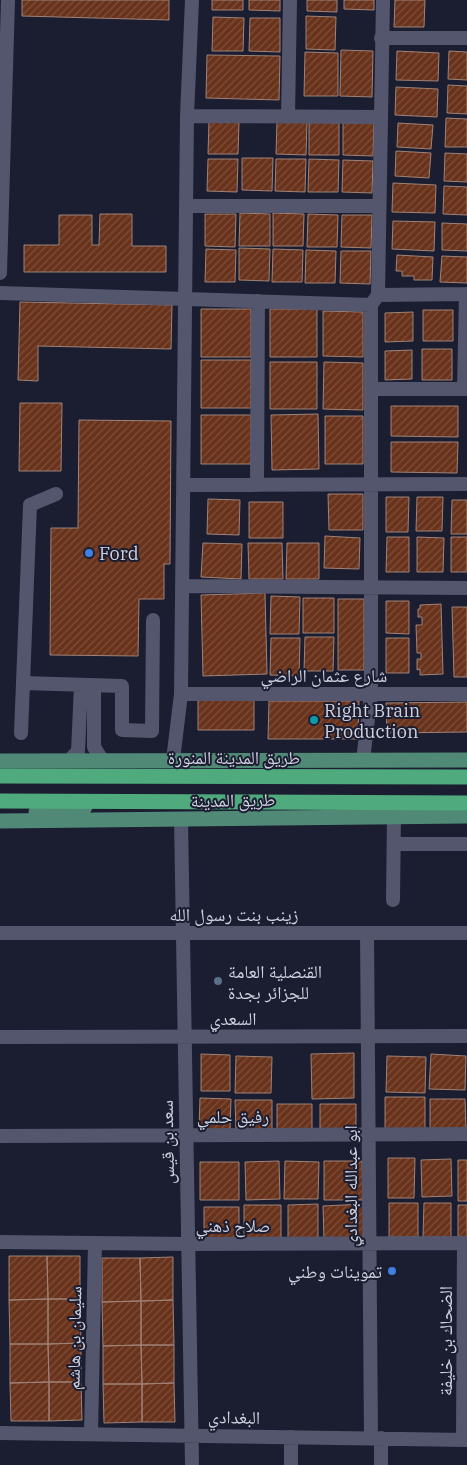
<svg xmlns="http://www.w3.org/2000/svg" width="467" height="1465" viewBox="0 0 467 1465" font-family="'IBM Plex Serif','Noto Naskh Arabic',serif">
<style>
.building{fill:url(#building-hatch);stroke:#9f8378}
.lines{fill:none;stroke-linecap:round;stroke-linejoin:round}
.minor{stroke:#53566d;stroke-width:14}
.major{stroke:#518977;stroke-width:15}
.highway{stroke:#4fab7d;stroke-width:15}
.shop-dot{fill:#3f7fe0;stroke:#1b1d31;stroke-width:2}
.culture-dot{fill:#0f9aa8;stroke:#1b1d31;stroke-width:2}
.service-dot{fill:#5c6f8a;stroke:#1b1d31;stroke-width:2}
.labels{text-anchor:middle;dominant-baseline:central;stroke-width:4;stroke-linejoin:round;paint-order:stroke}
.poi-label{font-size:18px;fill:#cfd1df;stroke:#1b1d31;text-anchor:start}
.street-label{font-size:18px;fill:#cfd1df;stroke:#1b1d31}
</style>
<defs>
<pattern id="building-hatch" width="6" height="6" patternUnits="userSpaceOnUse" patternTransform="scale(1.25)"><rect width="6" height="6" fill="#69321b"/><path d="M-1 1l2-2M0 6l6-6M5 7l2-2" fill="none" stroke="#7d4f3c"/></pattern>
</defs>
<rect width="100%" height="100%" fill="#1b1d31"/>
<!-- building -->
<path class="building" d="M22 0H169V20L22 16Z
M212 0H243V10H212Z
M249 0H280V11L249 10Z
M307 0H337V12L307 11Z
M344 0H374V10L344 9Z
M395 0H425L424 27H394Z
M306 16 336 17 335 50 306 49Z
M213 17 244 18 243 51H212Z
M250 18H280V52L249 51Z
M341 50 373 51 372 97 340 96Z
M397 51 439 53 438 81 396 80Z
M449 51 467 52V80L448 79Z
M305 52 338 53V96H304Z
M207 55 280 56 279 100 206 98Z
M448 85 467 86V114L447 113Z
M396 87 438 89 437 117 395 115Z
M446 118 467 119V147H445Z
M209 121 239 122 238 154H208Z
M277 121 307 122 306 155 276 154Z
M309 122 339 123V155H309Z
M343 123H374L373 156 343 155Z
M398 123 433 125 431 149 397 147Z
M396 151 431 153 429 178 395 176Z
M445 153 467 154V182L444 181Z
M242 158H273L272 191 242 190Z
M208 159H238L237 192 207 191Z
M276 159H306L305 192 275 191Z
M309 159 339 160 338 192H308Z
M343 160 373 161 372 193 342 192Z
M393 183 436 185 435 213 392 212Z
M444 186 467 187V215L443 214Z
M240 213 270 214V246H239Z
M273 213 304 214 303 246H273Z
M100 214H132V246H166V272H24V245H59V215H92V245H99Z
M205 214H236L235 247 205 246Z
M308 214 338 215 337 247H307Z
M342 215H372L371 248 341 247Z
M393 221 435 222 434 251 392 249Z
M442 223 467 224V251L442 250Z
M239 248 270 249 269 281 239 280Z
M206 249 236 250 235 282H205Z
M273 249 303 250 302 282H272Z
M306 250 336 251 335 283H305Z
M341 251H371L370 284 340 283Z
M397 255 433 257 432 280H414V276H402V271H396Z
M442 256 467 257V283L440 282Z
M20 302 172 305 171 349 38 346V381L18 380Z
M201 309H251V357H201Z
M270 309H317V357H270Z
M423 310H453V341H423Z
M323 311 363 312V357L323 356Z
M413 312V341L385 342V313Z
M422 349H452V380H422Z
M412 350V379L385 380V351Z
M201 360H251V408H201Z
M270 362H317V409H270Z
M324 362 363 363V410L323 409Z
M20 403H62L61 471H19Z
M391 406H458V437L391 436Z
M318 414 319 469 272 470 271 415Z
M201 415H251V464H201Z
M325 416H363V464H325Z
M79 420 171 421 170 564H164V599H139L138 656 50 655 51 528H78Z
M391 442H458L457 473 391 472Z
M328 494H363V530H329Z
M386 497H409L408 532H386Z
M417 497H443L442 531H416Z
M208 499 240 500 239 535 207 534Z
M452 500H467V534H451Z
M249 502H283V538H249Z
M325 536 360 538 359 569 324 568Z
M387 537H409V572H386Z
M417 537 444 538 443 572H417Z
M451 537H467V572H451Z
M203 543 242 544 241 579 201 577Z
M248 543H282L283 579H249Z
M287 543H319V579H286Z
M265 593 267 674 203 676 201 595Z
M271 596 300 597 299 634H270Z
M303 598H334V633H303Z
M338 599H364V670H338Z
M386 601H409V634L386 633Z
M441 604 443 674 420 675V669L417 670V659H421V653H417L416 625H422V617H418V609H420V605Z
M452 607H467V677H454Z
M305 637H334L333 671H304Z
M271 638H300L299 676 270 675Z
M386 638H409V673H386Z
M198 700H254V730H198Z
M269 701H359L358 739H268Z
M467 702V732L387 733 386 703Z
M354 1053V1098L312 1099 311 1054Z
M201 1054 230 1055V1091H201Z
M431 1054 466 1056 465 1090 429 1089Z
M236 1056 272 1057 271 1093H235Z
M387 1056 426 1057 425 1093 386 1092Z
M385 1097H425V1129H385Z
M200 1098 231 1099 230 1130H199Z
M430 1099H465L466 1129H430Z
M235 1100H272V1130L236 1131Z
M277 1104H312V1130H277Z
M320 1104H356V1131H320Z
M388 1158H415L414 1198H388Z
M451 1159 452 1196 422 1197 421 1160Z
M458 1160H467V1201H458Z
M279 1161 280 1199 246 1200 245 1162Z
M285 1161 319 1162 318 1199H284Z
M324 1161H362L363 1200H324Z
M200 1162H239V1200H200Z
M389 1203H418V1237H389Z
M424 1203H451V1237H423Z
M318 1204V1239H288V1205Z
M364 1204 365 1238 324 1239 323 1206Z
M244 1205H281V1239H244Z
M458 1205H467V1237H458Z
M204 1207H239V1238H204Z
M9 1256H47L48 1299 9 1300Z
M47 1256H80V1299H48Z
M173 1257V1300L141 1301 140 1258Z
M102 1258H140L141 1301 102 1302Z
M48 1299H80L81 1343 48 1344Z
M48 1299V1344H10L9 1300Z
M173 1300 174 1345H141V1301Z
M141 1301V1345L103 1346 102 1302Z
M81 1343V1382H49L48 1344Z
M10 1344H48L49 1382 10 1383Z
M141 1345 142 1384H103V1346Z
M141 1345H174V1383L142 1384Z
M49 1382H81L82 1420 49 1421Z
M49 1382V1421H11L10 1383Z
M174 1383 175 1422H142V1384Z
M103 1384H142V1422L104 1423Z"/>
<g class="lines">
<!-- minor -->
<path class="minor" d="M381 38H467
M187 116 380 117
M288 117 290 0
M186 206H379
M0 273 8 0
M0 293 371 305
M378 295 467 294
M371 389H467
M464 389 466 294
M183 485 467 484
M257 485 258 301
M182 586 467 588
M23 683 30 505 56 494
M94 686V747L102 760
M181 694H467
M21 733 23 683 122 686V730L152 731 153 620
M70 760 78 751 81 685
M173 760 181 694 187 116 192 0
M363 760 371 694V305L378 295 383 0
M181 819 192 1465
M394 844H467
M393 900 394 816
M0 933H467
M367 933 371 1438
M0 1037 467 1036
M0 1136 467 1134
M0 1242 188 1244 467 1243
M0 1433 467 1440
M91 1434 95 1243
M291 1437V1465
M381 1438V1465
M463 1440 464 1243"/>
<!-- major -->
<path class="major" d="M0 761 467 760
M36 812 85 807
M0 821 467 816"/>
<!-- highway -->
<path class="highway" d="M0 776 467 777
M0 801 467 803"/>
</g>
<!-- markers -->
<g class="shop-dot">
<circle cx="89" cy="553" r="5"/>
<circle cx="392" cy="1271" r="5"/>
</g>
<circle class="culture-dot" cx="314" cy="720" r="5"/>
<circle class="service-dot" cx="218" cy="981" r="5"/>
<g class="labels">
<!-- poi labels -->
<g class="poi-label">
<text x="99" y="553">Ford</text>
<text x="324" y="710">Right Brain<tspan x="324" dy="21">Production</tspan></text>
<text x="228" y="971">القنصلية العامة<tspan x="228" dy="21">للجزائر بجدة</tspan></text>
<text x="382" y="1271" text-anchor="end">تموينات وطني</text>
</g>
<!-- street labels -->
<g class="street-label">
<text x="324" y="675">شارع عثمان الراضي</text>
<text x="234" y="757">طريق المدينة المنورة</text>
<text transform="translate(233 800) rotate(-1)">طريق المدينة</text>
<text x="234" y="914">زينب بنت رسول الله</text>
<text x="233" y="1018">السعدي</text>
<text x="233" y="1116">رفيق حلمي</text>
<text transform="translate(167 1142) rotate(-91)">سعد بن قيس</text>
<text transform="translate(350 1186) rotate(-90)">ابو عبدالله البغدادي</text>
<text x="233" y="1225">صلاح ذهني</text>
<text transform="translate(74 1338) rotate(-89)">سليمان بن هاشم</text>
<text transform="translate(445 1341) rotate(-90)">الضحاك بن خليفة</text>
<text transform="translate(234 1417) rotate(1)">البغدادي</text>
</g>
</g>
</svg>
